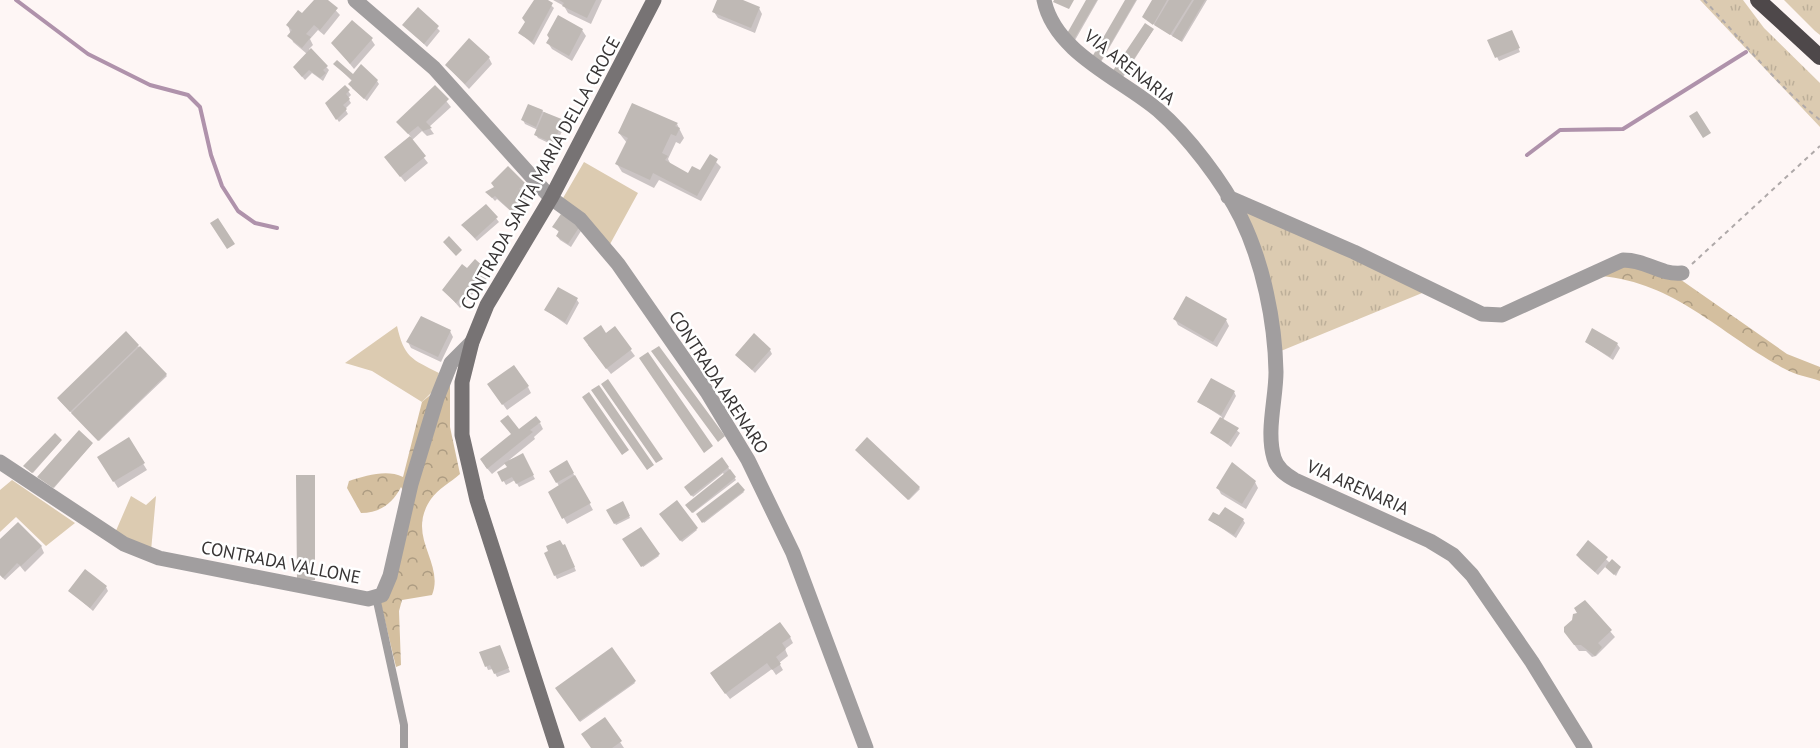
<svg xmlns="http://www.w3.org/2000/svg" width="1820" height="748" viewBox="0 0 1820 748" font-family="'PT Sans',sans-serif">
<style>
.grass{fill:url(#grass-tufts)}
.forest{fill:url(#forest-crowns)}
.garden{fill:#dccbb1}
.shadow{fill:#0003}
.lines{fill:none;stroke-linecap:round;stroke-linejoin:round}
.stream{stroke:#af92ab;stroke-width:4}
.building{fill:#bfb9b5}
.path{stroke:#afa9a9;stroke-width:2;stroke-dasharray:4.5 4.5;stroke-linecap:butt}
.service{stroke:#a19e9f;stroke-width:8}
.minor{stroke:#a19e9f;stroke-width:15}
.tertiary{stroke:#a19e9f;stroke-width:15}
.secondary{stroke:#777374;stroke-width:15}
.trunk{stroke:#4e484a;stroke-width:16}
.labels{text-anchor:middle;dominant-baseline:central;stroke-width:5;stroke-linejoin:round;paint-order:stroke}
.street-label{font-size:18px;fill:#373434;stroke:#fff}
</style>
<defs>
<pattern id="grass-tufts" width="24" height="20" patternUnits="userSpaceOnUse" patternTransform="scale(1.5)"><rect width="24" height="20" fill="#dccbb1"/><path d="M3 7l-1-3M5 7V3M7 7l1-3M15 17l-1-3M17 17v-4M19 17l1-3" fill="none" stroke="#bdaf99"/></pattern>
<pattern id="forest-crowns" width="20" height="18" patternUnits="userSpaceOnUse" patternTransform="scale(1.5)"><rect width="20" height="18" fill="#d4bf9f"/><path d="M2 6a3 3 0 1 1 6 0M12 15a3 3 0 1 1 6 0" fill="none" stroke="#ad9c82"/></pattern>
</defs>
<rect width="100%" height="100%" fill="#fef6f5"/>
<!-- grass -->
<path class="grass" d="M1700 0H1743L1764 28 1820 83V127Z
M1784 0H1820V35L1815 31Z
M1236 205 1427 291 1276 353Z"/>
<!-- forest -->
<path class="forest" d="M1630 262 1664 268 1787 354 1820 367V381C1809 377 1795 375 1785 369 1721 335 1677 283 1601 276Z
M442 385H450V427L460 474C451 482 438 489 431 499 405 537 445 562 432 595L402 600 399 611 401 665 396 667 380 600 410 502 401 487C393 503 380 513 361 513L347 488 349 481C366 476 386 469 403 477L422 402Z"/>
<!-- garden -->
<path class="garden" d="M584 162 638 193 609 246 563 198Z
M397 326C404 357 411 359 439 373L434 390 422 402 372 371 345 363Z
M12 480 75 523 46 546 16 517 0 532V490Z
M131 496 146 505 156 496 151 551 115 533Z"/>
<!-- shadow -->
<path class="shadow" d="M316 0H326L340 15 324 35 318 30 310 39 313 45 309 49 329 70 323 81 312 73 305 80 297 71 307 54 293 42 288 25 303 15Z
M536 0H545L554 8 534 45 520 33Z
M553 0H602L591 24 568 13 564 6Z
M719 0H739L759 8 762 14 755 33 718 18 714 12Z
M1088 0H1098L1074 42 1067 38Z
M1127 0H1137L1101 62 1094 59Z
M1154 0H1207L1182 42 1144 18Z
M418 9 440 31 427 47 404 25Z
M582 30 586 36 572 61 552 49 548 43Z
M1153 30 1122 79 1115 74Z
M1513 35 1520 52 1499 61 1489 41Z
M371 39 375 45 354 69 333 43Z
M489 58 492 64 469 89 446 65Z
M335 64 353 76 377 81 379 84 367 101 352 88V81Z
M345 87 351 95 348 98 351 103 345 109 348 114 339 122 327 104Z
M435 87 451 107 429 127 434 134 427 136 422 131 411 141 428 163 405 182 390 163 411 137 398 122Z
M542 111 563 122 565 125 555 146 538 138 536 135 538 130 525 124 523 120Z
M677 124 684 138 680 144 676 142 668 159 671 165 689 175 701 172 710 156 721 167 701 201 659 180 654 188 622 172 617 164 627 143 619 133Z
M524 184 526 188 521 192 527 200 514 214 497 199 495 201 487 192Z
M486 206 499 222 477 241 462 225Z
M554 227H579L581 231 571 247 560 240 557 236 560 233Z
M462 266 467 270H485L489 276 460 308 444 290Z
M577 300 579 303 567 325 546 310Z
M1175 319 1226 320 1229 326 1217 347 1178 325Z
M614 328 635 356 611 374 588 345Z
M450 331 453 337 441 362 411 348 408 342Z
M1586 342 1617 344 1620 348 1613 360Z
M138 346 167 376 99 441 59 400Z
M770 350 772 354 755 373 737 355Z
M528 387 531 393 507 410 493 390Z
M1234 392 1236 396 1223 420 1240 433 1231 447 1212 433 1222 417 1199 402Z
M540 423 543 429 534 437 535 439 509 460 522 455 535 479 519 487 515 480 506 485 499 473 509 468 506 463 492 474 485 466 519 431Z
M128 439 147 470 118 488 99 457Z
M61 441 33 473 26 468Z
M92 444 54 488 40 478Z
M858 452 919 488 920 489 909 500Z
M567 462 593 510 567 524 550 493 559 486 551 471Z
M728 467 736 480 693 513 687 505 725 476 723 473 693 497 686 487Z
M1255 482 1258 488 1246 509 1221 494 1218 488Z
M738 484 744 492 704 523 698 515Z
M622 503 630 518 616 525 608 510Z
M676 503 697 530 682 542 661 514Z
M1210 520H1243L1245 523 1236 538Z
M640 529 659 556 643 567 624 540Z
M0 542 41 546 44 553 25 572 20 566 5 580 0 575Z
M1588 542 1610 563 1620 568 1616 576 1606 566 1598 575 1580 559 1577 555Z
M567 550 576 571 557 579 555 575Z
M106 587 108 591 93 611 70 591Z
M1585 602 1615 637 1596 656 1592 657 1586 651H1579L1570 639Z
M790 637 793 643 785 649 788 656 779 663 783 670 776 675 772 669 730 699 715 680Z
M611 649 635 683 580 722 557 688Z
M501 650 510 672 497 677 493 669 488 670 481 653Z
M620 742 624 748H592Z"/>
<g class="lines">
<!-- stream -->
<path class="stream" d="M16 0 88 54 150 85 188 95 200 107 211 155 222 186 238 211 255 223 277 228
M1527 155 1560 130 1623 129 1746 52"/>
</g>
<!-- building -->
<path class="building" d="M314 0H328L338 8 320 30 314 25 306 34 311 37 302 48 287 36 292 30 286 25 298 10 302 13Z
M534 0H548L553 3 532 42 518 33 525 22 522 18Z
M559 0H596L587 18 562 6 564 3Z
M717 0H743L760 7 751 28 712 12Z
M1054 0H1074L1069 9 1053 2Z
M1086 0H1097L1073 41 1065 37Z
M1125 0H1136L1100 62 1092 57Z
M1152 0H1167L1153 25 1142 17Z
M1169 0H1192L1170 35 1154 25Z
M1194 0H1205L1181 41 1172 36Z
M418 7 439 26 424 44 402 25Z
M558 15 583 29 569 56 546 43 549 38 547 35Z
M352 20 373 38 350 64 331 43Z
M1145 23 1154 29 1121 78 1112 72Z
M1512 30 1520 48 1495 58 1487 40Z
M469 38 490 57 465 84 445 65Z
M311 48 328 66 323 70 326 73 320 78 309 70 302 77 293 67Z
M337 60 353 74 361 64 378 80 364 99 348 84 352 80 333 64Z
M345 85 350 90 346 94 350 99 343 105 347 109 336 120 325 103Z
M435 85 449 99 426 122 432 128 423 131 418 126 408 134 396 122Z
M632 103 678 123 675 126 680 128 676 136 671 134 662 153 668 156 665 160 688 173 692 166 700 170 710 154 718 159 697 196 653 173 650 180 615 164 628 138 618 133Z
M528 104 543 110 536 127 521 120Z
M1697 111 1711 133 1703 138 1689 116Z
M544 112 564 120 553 143 534 135Z
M410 136 426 156 400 177 384 157Z
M508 166 525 183 519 189 526 195 511 211 495 196 492 198 485 192 494 187 491 183Z
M486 204 498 217 475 238 461 225Z
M561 214 580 226 568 244 556 236 559 231 552 227Z
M218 218 235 244 227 249 210 223Z
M449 236 462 250 456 256 443 242Z
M475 259 486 269 456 303 442 290 462 264 467 268Z
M558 287 578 298 565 322 544 310Z
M1186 296 1227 319 1213 342 1173 319Z
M421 316 451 330 438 357 406 342Z
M601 325 606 333 615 326 632 349 606 369 583 338Z
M1592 328 1618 343 1610 357 1585 342Z
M126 331 139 345 70 412 57 398Z
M754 333 771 349 752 370 735 355Z
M140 346 167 374 98 441 71 413Z
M659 346 725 436 718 442 651 351Z
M648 352 713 446 704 453 639 358Z
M514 365 529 386 502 405 487 384Z
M1211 378 1235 391 1221 415 1197 402Z
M608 379 663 459 656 463 601 384Z
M599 385 654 465 647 470 591 390Z
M589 392 629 450 622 455 582 397Z
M508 415 519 429 536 416 541 422 530 430 533 432 487 469 480 459 511 434 500 421Z
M1220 417 1239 428 1228 444 1210 433Z
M79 430 93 443 53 488 37 477Z
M55 433 62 440 32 473 23 466Z
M129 437 145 463 113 482 97 457Z
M867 437 920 487 908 500 855 450Z
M523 453 534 475 516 484 512 477 502 482 497 472 507 467 504 463Z
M722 457 729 467 691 496 684 487Z
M567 460 574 473 556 483 549 471Z
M1232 462 1256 481 1242 504 1216 488Z
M730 469 736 477 692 513 685 505Z
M296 475H315V580H297Z
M575 475 591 503 562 519 548 492Z
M738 482 745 490 702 523 696 514Z
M677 500 698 528 680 541 659 514Z
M623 501 630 516 614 524 606 510Z
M1225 507 1244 519 1234 535 1208 520 1213 512 1219 515Z
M18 522 42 546 21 566 17 563 3 578 0 575V539Z
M641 527 660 554 641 567 622 539Z
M560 540 563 545 565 544 575 567 554 576 544 553 548 551 546 546Z
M1588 540 1608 557 1595 572 1576 555Z
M1612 559 1621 567 1614 575 1605 567Z
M85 569 107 586 90 608 68 591Z
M1585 600 1612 630 1598 643 1602 647 1595 656 1581 645H1574L1564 632V627L1572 620 1573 614 1577 613 1574 608Z
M780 622 791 637 782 643 786 649 776 657 781 664 772 670 767 663 725 694 710 673Z
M500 645 509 668 494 674 490 665 485 667 479 652Z
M612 647 636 681 579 721 555 688Z
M605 717 622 741 612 748H591L581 734Z"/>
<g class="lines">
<!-- path -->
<path class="path" d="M1704 0C1742 40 1777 85 1820 120
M1692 264 1820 146"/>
<!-- service -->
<path class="service" d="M376 597 404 725V748"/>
<!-- minor -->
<path class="minor" d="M355 0 434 68 551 198 580 219 618 264 707 392 748 460 793 553 866 748
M1044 0C1055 53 1120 78 1158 110 1188 136 1223 182 1241 218 1263 263 1275 321 1276 372 1276 399 1266 431 1274 458 1277 469 1286 475 1295 480L1430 541 1453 555 1472 575 1532 662 1585 748
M1228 197 1354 252 1482 314 1502 315 1623 260C1647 260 1659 275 1682 273"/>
<!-- tertiary -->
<path class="tertiary" d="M0 462 124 544 159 558 368 599 382 595 390 576 411 484 437 398 451 363 472 342"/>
<!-- secondary -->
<path class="secondary" d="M557 748 477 500 462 435V382L472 342 487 305 551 198 654 0"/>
<!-- trunk -->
<path class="trunk" d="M1758 0 1820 57"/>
</g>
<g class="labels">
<!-- street labels -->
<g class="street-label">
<text transform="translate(1130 67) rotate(38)">VIA ARENARIA</text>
<text transform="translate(540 173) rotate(-61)">CONTRADA SANTA MARIA DELLA CROCE</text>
<text transform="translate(719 382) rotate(57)">CONTRADA ARENARO</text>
<text transform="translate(1358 487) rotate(24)">VIA ARENARIA</text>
<text transform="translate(281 562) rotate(11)">CONTRADA VALLONE</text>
</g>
</g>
</svg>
